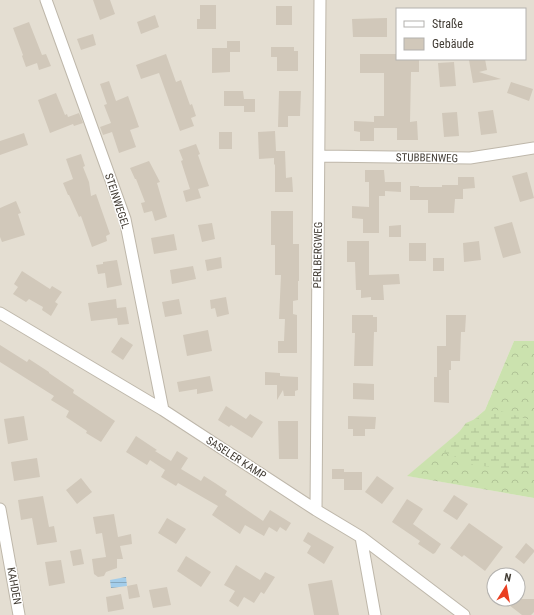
<svg xmlns="http://www.w3.org/2000/svg" width="534" height="615" viewBox="0 0 534 615" font-family="'Roboto Condensed',sans-serif">
<style>
.residential{fill:#e4ded2;fill-rule:evenodd}
.forest{fill:url(#forest-crowns)}
.wetland{fill:url(#wetland-marsh)}
.water{fill:url(#water-rules)}
.building{fill:#d1c8ba}
.lines{fill:none;stroke-linecap:round;stroke-linejoin:round}
.street-casing{stroke:#beb7aa;stroke-width:13}
.street{stroke:#fff;stroke-width:11}
.labels{text-anchor:middle;dominant-baseline:central;stroke-width:3;stroke-linejoin:round;paint-order:stroke}
.street-label{font-size:11px;fill:#423c34;stroke:#fff}
</style>
<defs>
<pattern id="forest-crowns" width="20" height="18" patternUnits="userSpaceOnUse"><rect width="20" height="18" fill="#cbe2ae"/><path d="M2 6a3 3 0 1 1 6 0M12 15a3 3 0 1 1 6 0" fill="none" stroke="#b0c396"/></pattern>
<pattern id="wetland-marsh" width="20" height="14" patternUnits="userSpaceOnUse"><rect width="20" height="14" fill="#cbe2ae"/><path d="M1 5h8M5 5V1M11 12h8M15 12V8" fill="none" stroke="#b0c396"/></pattern>
<pattern id="water-rules" width="6" height="5" patternUnits="userSpaceOnUse"><rect width="6" height="5" fill="#a3cdea"/><path d="M0 2.5h6" fill="none" stroke="#86a8be"/></pattern>
</defs>
<rect width="100%" height="100%" fill="#f0ece3"/>
<!-- residential -->
<path class="residential" d="M0 0H534V341H514L485 410 408 476 534 498V615H0ZM397 9H525V59H397ZM494 575H518V599H494Z"/>
<!-- forest -->
<path class="forest" d="M514 341H534V498L407 476 485 410Z"/>
<!-- wetland -->
<path class="wetland" d="M497 410 531 420 534 424V469L529 471 474 465 444 452 466 423Z"/>
<!-- water -->
<path class="water" d="M126 577 127 586 111 588 110 580Z"/>
<!-- building -->
<path class="building" d="M93 0H110L115 14 100 20Z
M200 5H216V29H197V19H200Z
M276 6H292V25H276Z
M155 15 159 27 141 34 137 22Z
M387 18V37H353L352 19Z
M29 22 42 55 46 54 51 66 39 70 37 63 26 67 22 56 23 55 13 28Z
M93 34 96 45 81 50 77 39Z
M227 41H240V52H230V72L212 73V48H227Z
M271 47H294V51H298V71H277V57H271Z
M166 54 176 82 181 80 190 105 192 104 196 116 191 118 194 126 180 131 159 73 141 79 136 65Z
M360 54H397V59H419V72H411L410 122 417 121 418 140H397V128H374V116H384V73H360Z
M476 59H485L487 70 479 72 501 79 473 83 469 60Z
M454 62 456 86 440 87 438 63Z
M109 81 116 101 128 96 139 127 130 130 136 147 119 153 112 132 103 135 100 127 111 123 104 105 107 104 100 84Z
M511 82 533 89 529 101 507 93Z
M224 91H243L244 99H255V112H244V106H224Z
M279 91H301L300 116H288V127H278Z
M56 93 65 115 67 114 68 117 79 113 83 123 74 126 73 124 50 133 38 100Z
M493 110 497 133 481 135 478 112Z
M457 112 459 136 444 137 442 113Z
M354 121 374 122V141H360V132L354 131Z
M275 131 276 151H285L286 178 292 177 293 192H275V164L274 165V158L259 159 258 132Z
M219 132H232V149H219Z
M24 133 28 145 0 155V141Z
M196 144 200 154 198 155 209 186 198 189 201 198 186 202 183 191 190 189 181 161 183 160 179 150Z
M81 154 85 166 83 167 89 182 91 196 96 194 110 234 106 236 107 241 92 247 81 216 79 217 69 195H68L63 183 73 179 66 159Z
M149 161 160 182 157 183 167 217 155 221 152 211 144 213 141 203 145 202 136 179H135L130 168Z
M365 170H384L385 182H401V192L385 191V196H379V233H363V219L352 218V206L369 207V182H365Z
M527 172 534 198 520 202 512 176Z
M458 177H474L475 188 463 189V199H455L454 213H428V200H410V186H419V187H442V185H458Z
M16 201 21 213 18 214 25 235 2 242 0 237V208Z
M271 211H293V244H299V281H298V300L293 301V314L297 315V353H278V341H284L285 319H279L281 275H275V245H271Z
M512 222 521 253 503 258 494 227Z
M212 223 215 239 202 242 198 225Z
M401 225V237H389V226Z
M174 234 177 250 154 254 151 238Z
M347 241H369V275L399 274 400 284 383 285 384 300H371V297L361 298V290H356L355 262H347Z
M479 241 481 260 464 262 463 243Z
M409 243H426V261H409Z
M221 257 222 268 207 271 205 260Z
M433 258H444V271H433Z
M117 260 122 285 107 288 105 273 98 274 96 265 103 264V262Z
M193 266 196 279 172 284 170 270Z
M22 271 50 289 52 286 62 292 55 302 58 304 51 316 42 310 43 307 29 299 26 302 13 294 18 287 14 284Z
M226 297 229 314 217 317 215 308 211 309 210 300Z
M116 299 117 308 126 307 129 324 118 325 117 318 91 321 88 303Z
M179 299 182 314 165 317 162 302Z
M352 315H373V317H377V332H374L373 366H354L355 333H352Z
M446 315H466L465 332H461L460 361H451V370H449V403L434 402V377H437V346H446Z
M208 330 212 351 187 356 183 335Z
M121 337 133 345 123 360 111 352Z
M0 345 27 362 29 359 49 372V373L74 390 73 393 115 421 101 442 86 433 87 431 66 417 69 411 51 400 54 396 0 362Z
M265 372 280 373V376L298 377V390L295 391V396H284L283 390 277 400V385H265Z
M210 376 213 391 197 394V389L179 392 177 382Z
M353 383 374 384V400L353 399Z
M226 406 246 419 250 414 263 422 252 438 231 425 229 427 218 420Z
M24 416 28 440 8 444 4 419Z
M348 416 376 417 375 429H365V436H353V429H348Z
M278 421H298V459H279Z
M136 436 157 450 155 451 171 461 177 451 188 458 181 469 201 481 204 476 215 483 227 491 225 495 263 521 270 510 291 523 286 531 280 527 277 532 269 527 264 536 245 525 240 534 212 515 218 506 178 483 176 486 161 477 165 470 150 460 147 465 126 452Z
M37 458 40 477 14 481 11 462Z
M332 469H344V472H362V490H344V475V479H332Z
M377 476 394 488 382 504 365 492Z
M81 478 92 492 77 504 66 490Z
M454 495 468 504 457 520 443 511Z
M43 496 49 527 54 526 57 542 37 545 32 518 21 520 18 500Z
M407 499 423 509 413 524 441 544 435 553 433 554 418 544 420 541 392 522Z
M114 514 118 537 131 534 132 544 120 546 123 559H117V568L106 572 104 576 98 577 94 574 92 559 106 557 102 533 96 534 93 517Z
M167 518 186 529 176 544 158 533Z
M469 523 503 547 485 571 464 555 462 557 450 548Z
M308 532 334 547 324 564 307 553 311 546 303 541Z
M526 543 534 550V552L524 564 515 557Z
M81 549 84 564 73 566 70 551Z
M186 556 211 572 201 587 177 571Z
M61 560 65 583 49 586 45 562Z
M236 565 260 580 265 572 275 577 264 594 261 592 254 603 244 597 238 607 229 601 235 591 224 585Z
M332 580 339 615H314L308 584Z
M137 584 140 597 129 599 127 586Z
M167 587 171 605 153 608 149 590Z
M121 594 124 609 108 612 106 597Z
M501 599H534V612L531 615H522Z"/>
<g class="lines">
<!-- street casing -->
<g class="street-casing">
<path id="street" d="M46 0 125 219 163 410
M319 156 470 158 534 148
M0 313 163 410 316 510 361 537 464 615
M0 509 19 615
M316 510 320 0
M361 537 375 615"/>
</g>
<!-- street -->
<use href="#street" class="street"/>
</g>
<g class="labels">
<!-- street labels -->
<g class="street-label">
<text transform="translate(427 158) rotate(1)">STUBBENWEG</text>
<text transform="translate(117 201) rotate(72)">STEINWEGEL</text>
<text transform="translate(318 255) rotate(-89)">PERLBERGWEG</text>
<text transform="translate(236 458) rotate(33)">SASELER KAMP</text>
<text transform="translate(14 586) rotate(80)">KAHDEN</text>
</g>
</g>
<!-- legend -->
<rect x="396" y="8" width="130" height="52" fill="#ffffff" stroke="#b3b1ae"/>
<rect x="404" y="21" width="20" height="6" fill="#ffffff" stroke="#b3b1ae"/>
<text x="432" y="28" font-size="12" fill="#423c34">Straße</text>
<rect x="404" y="38" width="20" height="12" fill="#d1c8ba" stroke="#b3b1ae"/>
<text x="432" y="48" font-size="12" fill="#423c34">Gebäude</text>
<!-- north arrow -->
<g transform="translate(506 587) rotate(11)"><circle r="19" fill="#ffffff" stroke="#b3b1ae"/>
<path d="M0-3L7 15L0 10L-7 15Z" fill="#ea3f21"/>
<text y="-6" font-size="11" font-weight="bold" text-anchor="middle" fill="#423c34">N</text>
</g>
</svg>
